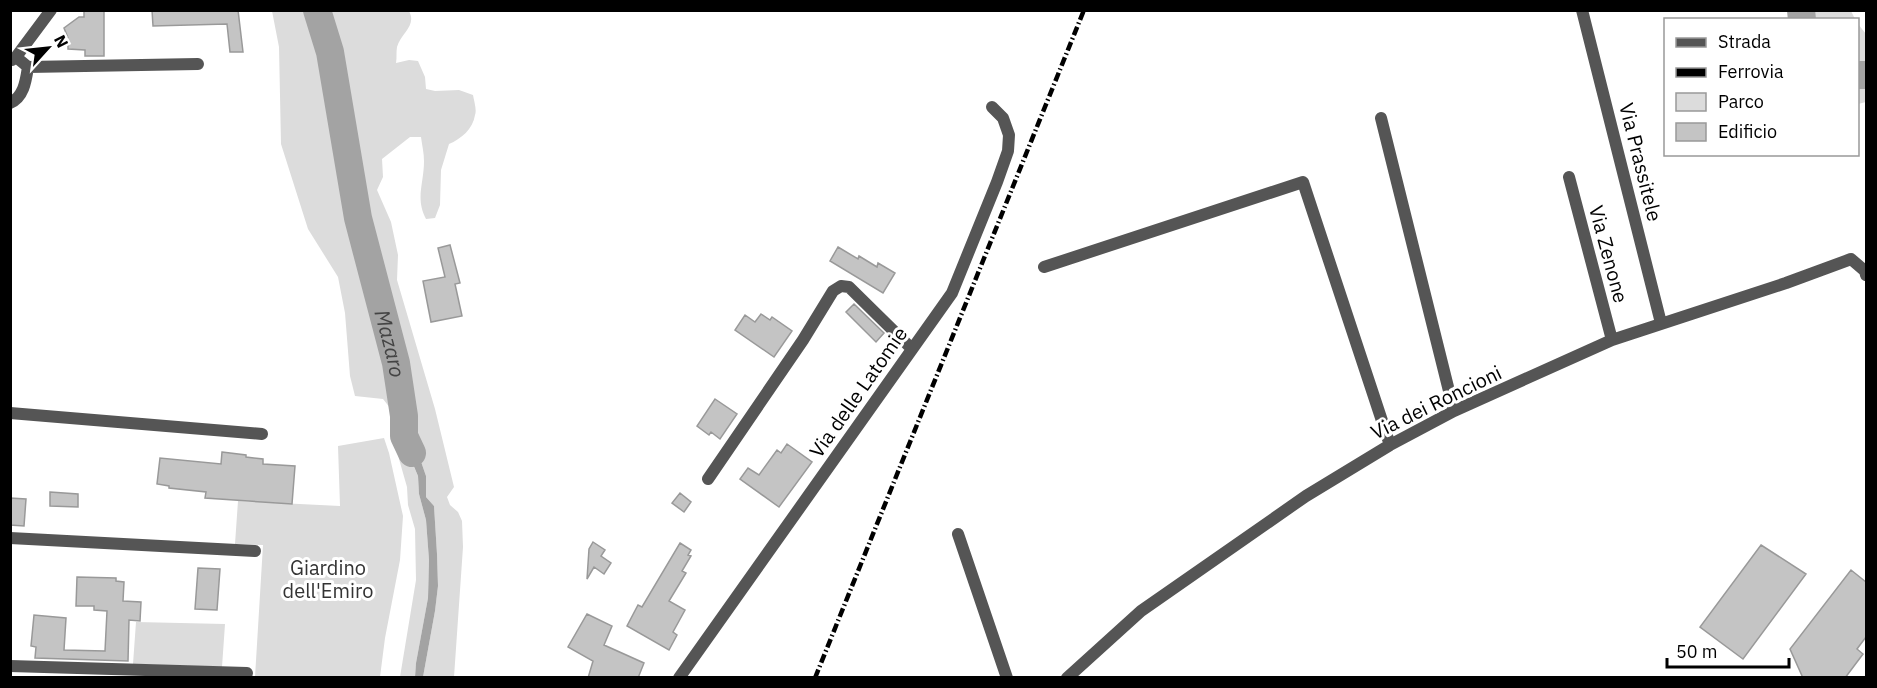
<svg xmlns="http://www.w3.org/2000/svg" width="1877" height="688" viewBox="0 0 1877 688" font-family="'IBM Plex Sans',sans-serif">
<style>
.green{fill:#dcdcdc}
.water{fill:#a3a3a3}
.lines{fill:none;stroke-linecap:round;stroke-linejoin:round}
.river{stroke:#a3a3a3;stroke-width:28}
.building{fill:#c4c4c4;stroke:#999;stroke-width:1.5}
.street{stroke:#555;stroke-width:12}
.rail{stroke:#000;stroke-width:4.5;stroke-dasharray:9 3 1.5 3;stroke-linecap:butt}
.labels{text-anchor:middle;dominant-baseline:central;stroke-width:6;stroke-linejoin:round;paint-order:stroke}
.street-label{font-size:20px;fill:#000;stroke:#fff}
.park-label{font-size:20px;fill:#333;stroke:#fff}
.water-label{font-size:21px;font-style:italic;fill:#444;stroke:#fff}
</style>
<rect width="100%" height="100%" fill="#fff"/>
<!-- green -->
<path class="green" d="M391 10 409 11C417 26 401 33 397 47 396 52 397 58 396 63L409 60 418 61 425 77 426 89 435 91 459 90 473 95C474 101 477 110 475 115 473 129 461 139 449 144L441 170 440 205 435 218 426 219C415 198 424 184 424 161 424 153 422 145 421 137H410L382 159 383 177 377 190 391 222 398 255 397 280 435 409 454 487 447 497 450 505 458 512 462 521 463 547 454 677H423L435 611 438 586 437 554 434 506 426 497V476L417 450 409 439 410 428 405 447 418 476 419 494 426 520 429 560 428 598 416 663 415 677H400L416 580 415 529 408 505 407 487 399 459 395 436 392 425 394 413 383 399 355 396 350 376 345 313 338 277 308 229 281 144 279 47 272 11Z
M1790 11H1851L1855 19H1791Z
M1858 24 1866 34V102L1858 104Z
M384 438 389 453 403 516 400 560 385 638 380 677H255L263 545 235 544 238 501 340 506 338 446Z
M136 622 225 624 222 667 133 664Z"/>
<!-- water -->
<path class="water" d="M404 416 410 428 409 439 417 450 426 476V497L434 506 437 554 438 586 435 611 423 677H415L416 663 428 598 429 560 426 520 419 494 418 476 401 436Z"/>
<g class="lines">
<!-- river -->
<g class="river">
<path id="s1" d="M317 10 330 52 358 218 396 363 404 416V436L412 453"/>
<path d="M1801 10 1802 20"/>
<path d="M1858 75H1866"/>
</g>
</g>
<!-- building -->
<path class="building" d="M84 10H104V56H85V50L68 49V38L64 28 79 17H84Z
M152 10H238L243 52H230L227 24 153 26Z
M450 245 460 283 455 284 462 316 431 322 423 281 445 277 438 248Z
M838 247 858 259 859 256 877 267 878 263 895 273 883 293 830 261Z
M854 304 884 333 876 342 846 312Z
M761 314 770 320 772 317 792 331 774 357 735 330 745 315 755 322Z
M715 399 737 414 720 439 711 432 709 435 697 426Z
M787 444 812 462 779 507 740 479 748 468 759 475 777 450 781 453Z
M222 452 246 455V457L263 459V464L295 466 292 504 205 498 206 492 169 488V486L157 484 160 458 221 464Z
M50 492 78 494V507L50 506Z
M680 493 691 502 684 512 672 503Z
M10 498 26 499 24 526 10 525Z
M593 542 605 550 601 556 611 563 604 574 594 567 587 579 589 549Z
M680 543 691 550 688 555 691 556 682 571 686 573 669 601 685 610 673 632 677 635 669 650 627 626 638 605 642 607Z
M1761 545 1806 574 1743 659 1700 627Z
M198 568 220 569 217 610 195 609Z
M1851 570 1866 582V637L1857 649 1863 654 1845 678H1803L1790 649Z
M77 577 116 578V581L124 582 123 601 141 602 140 621 129 620 128 661 35 658 36 647 31 646 34 615 66 618 64 650 105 651 107 611 94 610V606H76Z
M587 614 612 626 604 645 644 663 638 678H588L593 661 568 647Z"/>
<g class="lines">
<!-- street -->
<path class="street" d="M1582 10 1661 323
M16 57 28 67 198 64
M12 60 16 57 51 10
M10 103C24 97 26 80 28 67
M1381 118 1454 411
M1569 177 1612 340
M1044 267 1303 182 1390 445
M10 413 262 434
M708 479 803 340 833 291 841 286 849 287 911 348
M958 534 1007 678
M10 538 255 551
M10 666 247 673
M679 678 952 293 997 182 1008 151 1009 135 1003 118 992 107
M1067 678 1141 611 1306 496 1390 445 1454 411 1612 340 1786 283 1851 259 1865 271 1866 275"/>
<!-- rail -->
<path class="rail" d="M815 678 1084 10"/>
</g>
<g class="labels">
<!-- street labels -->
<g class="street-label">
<text transform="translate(1641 162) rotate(76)">Via Prassitele</text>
<text transform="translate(1609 254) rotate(75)">Via Zenone</text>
<text transform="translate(858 392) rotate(-55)">Via delle Latomie</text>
<text transform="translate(1436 402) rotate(-26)">Via dei Roncioni</text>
</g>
<!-- park labels -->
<g class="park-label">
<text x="328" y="567">Giardino<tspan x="328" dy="23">dell'Emiro</tspan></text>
</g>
<!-- water labels -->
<g class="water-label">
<text stroke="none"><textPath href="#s1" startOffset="342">Mazaro</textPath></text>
</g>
</g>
<!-- border -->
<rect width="1877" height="688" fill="none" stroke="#000000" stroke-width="24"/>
<!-- legend -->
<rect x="1664" y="18" width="195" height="138" fill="#ffffff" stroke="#999999" stroke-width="1.5"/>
<rect x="1676" y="38" width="30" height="9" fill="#555555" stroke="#999999" stroke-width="1.5"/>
<text x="1718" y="48" font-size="18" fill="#000000">Strada</text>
<rect x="1676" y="68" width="30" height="9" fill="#000000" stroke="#999999" stroke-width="1.5"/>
<text x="1718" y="78" font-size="18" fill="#000000">Ferrovia</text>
<rect x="1676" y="93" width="30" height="18" fill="#dcdcdc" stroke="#999999" stroke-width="1.5"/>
<text x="1718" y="108" font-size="18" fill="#000000">Parco</text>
<rect x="1676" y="123" width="30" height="18" fill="#c4c4c4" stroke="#999999" stroke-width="1.5"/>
<text x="1718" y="138" font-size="18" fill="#000000">Edificio</text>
<!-- north arrow -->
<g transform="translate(48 48) rotate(63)" stroke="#ffffff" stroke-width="4.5" paint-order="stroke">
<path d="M0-4.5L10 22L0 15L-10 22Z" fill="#000000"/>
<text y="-9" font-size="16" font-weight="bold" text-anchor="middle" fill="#000000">N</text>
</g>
<!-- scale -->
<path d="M1667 658v9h122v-9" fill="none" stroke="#000000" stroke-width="3"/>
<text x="1676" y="658" font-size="18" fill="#000000" stroke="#ffffff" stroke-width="4.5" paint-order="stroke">50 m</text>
</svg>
